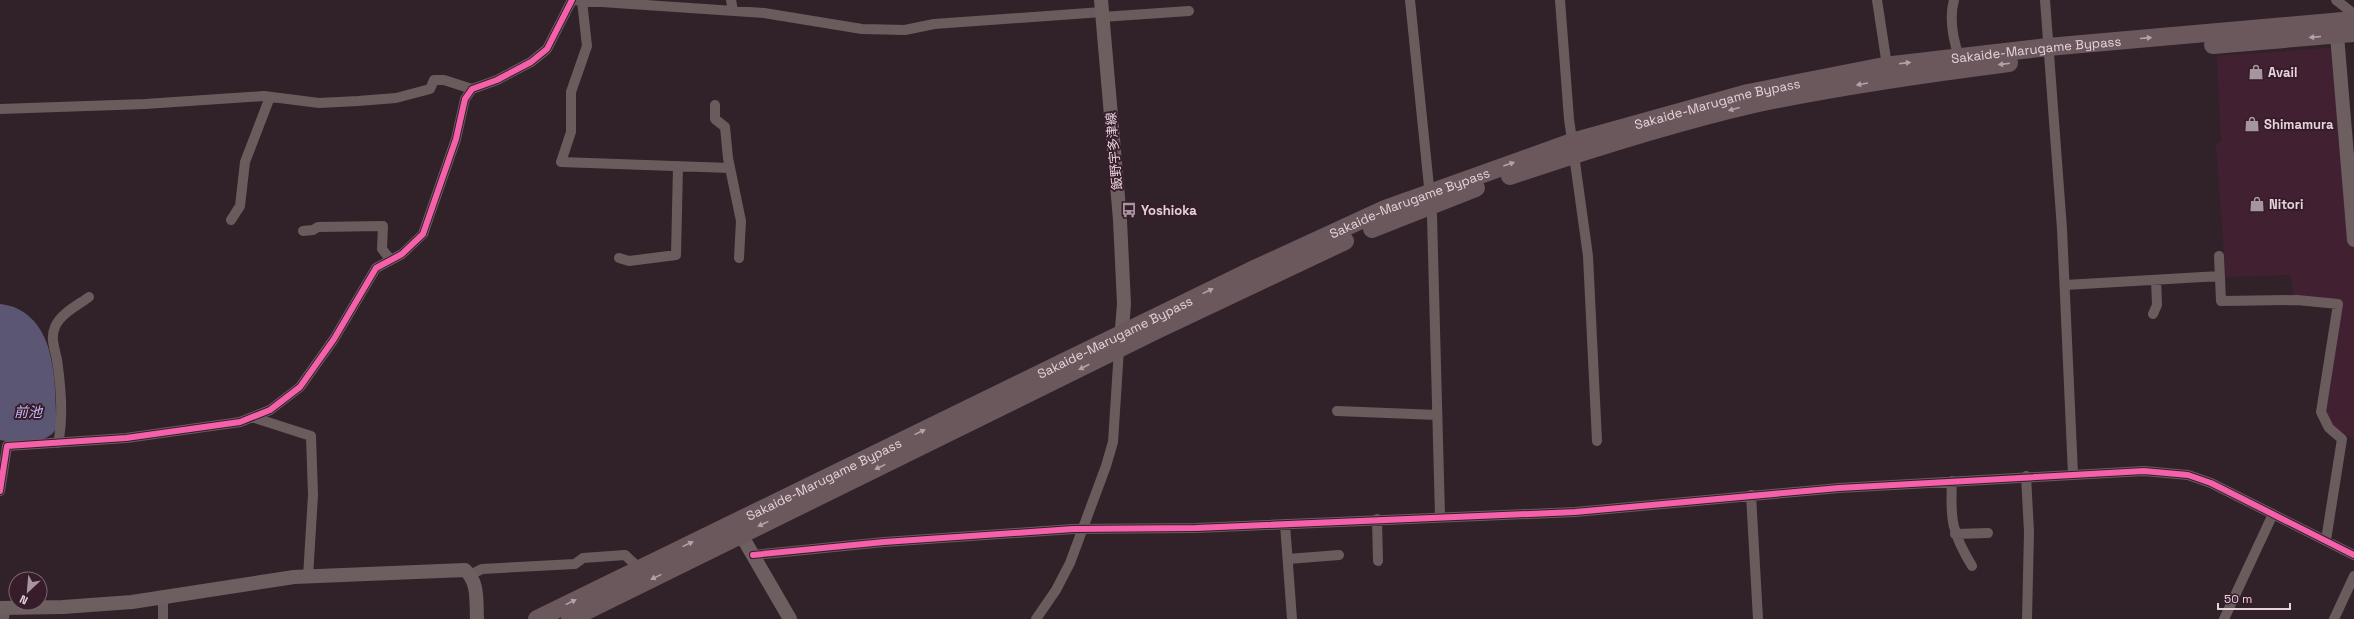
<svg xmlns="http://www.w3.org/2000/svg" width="2354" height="619" viewBox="0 0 2354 619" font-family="'Space Grotesk','Noto Sans JP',sans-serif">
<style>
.built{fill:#412131}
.water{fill:#5c5675}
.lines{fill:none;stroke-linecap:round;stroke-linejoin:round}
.street{stroke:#6a5c5d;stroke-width:10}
.secondary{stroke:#6d5e60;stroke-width:14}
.highway{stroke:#6a585d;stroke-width:18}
.cycleway-casing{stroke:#371c2a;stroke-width:8}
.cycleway{stroke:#f560ab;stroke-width:6}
.oneway{fill:#b4a2a9}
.labels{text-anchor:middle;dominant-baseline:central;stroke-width:4;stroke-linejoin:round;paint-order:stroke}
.street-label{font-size:13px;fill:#e6d3dc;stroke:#371c2a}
.poi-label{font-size:13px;font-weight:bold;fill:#e6d3dc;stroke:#371c2a;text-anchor:start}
.water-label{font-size:14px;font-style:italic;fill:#c2b9f4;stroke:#371c2a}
</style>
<rect width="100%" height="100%" fill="#31222a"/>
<!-- built -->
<path class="built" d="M2342 47 2354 166V439L2334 428 2324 410 2341 303 2293 298 2291 275 2226 277 2216 144 2221 141 2217 56Z"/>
<!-- water -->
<path class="water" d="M0 304C6 305 13 306 18 309 59 330 54 388 57 426 52 445 15 443 0 440Z"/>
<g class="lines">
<!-- street -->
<path class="street" d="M572 0 764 13 862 29 905 30 934 24 1102 12
M731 0 733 11
M1410 0 1432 216 1440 516
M1560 0 1569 119 1588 256 1597 441
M1877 0 1886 59 1884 70
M1954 0C1949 18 1953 39 1959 57
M2045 0 2062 229 2073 474
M2336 0 2354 14
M582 1 587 46 571 92V132L561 162 730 168
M1102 17 1189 11
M715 105V119L725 127 728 158 741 221 739 258
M0 109 145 104 264 96 319 103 358 101 396 98 430 89 434 80H444L472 89
M231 220 240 206 245 162 270 97
M303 231 313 230 318 227 383 226 382 249 390 259
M2219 256 2221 301 2297 300 2338 304 2321 412 2329 428 2342 439 2326 540
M619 258 629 261 676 255 678 166
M2065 285 2220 276
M2153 314 2157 305 2156 280
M1337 411 1437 415
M252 417 311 436 313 495 308 577
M58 443C64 417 61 387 57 360 55 349 50 338 55 327 60 314 78 305 89 297
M2026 476 2029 532 2027 619
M1952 481C1950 520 1952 533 1972 566
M0 491 7 446 126 438 240 422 270 410 300 387 334 339 376 268 402 254 423 234 456 139 465 99 472 89 497 80 531 62 547 49 572 0
M1751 495 1758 619
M1377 519 1378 561
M1285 524 1292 619
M1955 534 1988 533
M753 555 884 542 1073 529 1196 528 1575 512 1839 488 2144 471 2188 475 2211 483 2354 555
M1288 559 1339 555
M470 575 482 569 575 564 583 558 625 555 639 568
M163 598V619
M4 619 5 608
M1036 619 1056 590 1070 563 1106 466 1113 442 1119 349
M2224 619 2273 514
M2334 619 2354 576"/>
<!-- secondary -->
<path class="secondary" d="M1101 0 1120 220 1124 304 1121 341
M2337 35 2354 240
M736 526 790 619
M0 608 63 607 132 602 294 577 465 570C479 582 476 602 477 619"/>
<!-- highway -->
<g class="highway">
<path d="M2213 45 2354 33"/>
<path d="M1510 176C1590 149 1672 123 1754 104 1838 86 1923 74 2009 63"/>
<path d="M1372 229 1476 188"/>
<path id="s1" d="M537 619 1250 271 1385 209 1572 142 1748 93 1884 66 2048 47 2354 20"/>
<path d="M570 619 1157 330 1345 241"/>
</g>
<!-- cycleway casing -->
<g class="cycleway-casing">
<path id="cycleway" d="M0 491 7 446 126 438 240 422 270 410 300 387 334 339 376 268 402 254 423 234 456 139 465 99 472 89 497 80 531 62 547 49 572 0
M753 555 884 542 1073 529 1196 528 1575 512 1839 488 2144 471 2188 475 2211 483 2354 555"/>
</g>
<!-- cycleway -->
<use href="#cycleway" class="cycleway"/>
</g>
<!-- one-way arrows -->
<defs><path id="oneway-solid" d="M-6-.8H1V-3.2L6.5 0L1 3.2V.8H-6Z"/></defs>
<g class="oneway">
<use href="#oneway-solid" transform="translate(2315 37) rotate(175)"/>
<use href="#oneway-solid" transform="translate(2146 38) rotate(-5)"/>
<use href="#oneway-solid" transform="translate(1905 63) rotate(-7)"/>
<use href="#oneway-solid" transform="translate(2004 64) rotate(173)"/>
<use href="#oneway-solid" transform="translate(1862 84) rotate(170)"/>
<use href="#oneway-solid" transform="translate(1734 109) rotate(165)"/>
<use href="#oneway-solid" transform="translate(1509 164) rotate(-19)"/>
<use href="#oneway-solid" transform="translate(1208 291) rotate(-26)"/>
<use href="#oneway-solid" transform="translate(1084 367) rotate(153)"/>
<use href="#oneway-solid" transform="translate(920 432) rotate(-26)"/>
<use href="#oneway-solid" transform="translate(880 467) rotate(154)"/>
<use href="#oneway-solid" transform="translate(763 524) rotate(154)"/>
<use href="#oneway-solid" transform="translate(688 544) rotate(-26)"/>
<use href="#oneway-solid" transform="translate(656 577) rotate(154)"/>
<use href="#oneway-solid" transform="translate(571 602) rotate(-26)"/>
</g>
<!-- icons -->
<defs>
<g id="shop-bare" transform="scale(1.2)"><path d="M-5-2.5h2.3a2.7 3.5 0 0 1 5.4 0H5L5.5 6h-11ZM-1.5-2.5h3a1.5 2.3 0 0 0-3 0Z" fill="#a7959e" stroke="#371c2a" stroke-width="2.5" paint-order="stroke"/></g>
<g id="bus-bare" transform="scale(1.2)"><path d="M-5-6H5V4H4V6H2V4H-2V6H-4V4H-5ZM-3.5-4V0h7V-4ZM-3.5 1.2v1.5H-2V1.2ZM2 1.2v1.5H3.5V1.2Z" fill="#a7959e" stroke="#371c2a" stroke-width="2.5" paint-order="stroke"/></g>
</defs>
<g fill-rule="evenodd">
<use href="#shop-bare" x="2256" y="72"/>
<use href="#shop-bare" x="2252" y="124"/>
<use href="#shop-bare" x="2257" y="204"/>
<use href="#bus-bare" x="1129" y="210"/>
</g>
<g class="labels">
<!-- street labels -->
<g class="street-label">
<text stroke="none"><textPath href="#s1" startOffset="1615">Sakaide-Marugame Bypass</textPath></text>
<text stroke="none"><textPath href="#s1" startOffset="1291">Sakaide-Marugame Bypass</textPath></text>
<text transform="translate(1114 151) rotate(-95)">飯野宇多津線</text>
<text stroke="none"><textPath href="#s1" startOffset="967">Sakaide-Marugame Bypass</textPath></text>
<text stroke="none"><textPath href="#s1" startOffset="643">Sakaide-Marugame Bypass</textPath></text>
<text stroke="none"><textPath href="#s1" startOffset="319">Sakaide-Marugame Bypass</textPath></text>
</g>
<!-- poi labels -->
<g class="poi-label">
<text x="2268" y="72">Avail</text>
<text x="2264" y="124">Shimamura</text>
<text x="2269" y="204">Nitori</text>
<text x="1141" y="210">Yoshioka</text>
</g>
<!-- water labels -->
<g class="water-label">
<text x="28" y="412">前池</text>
</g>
</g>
<!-- north arrow -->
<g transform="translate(28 591) rotate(206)"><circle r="19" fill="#371c2a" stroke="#7d6571"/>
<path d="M0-3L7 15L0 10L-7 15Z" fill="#a7959e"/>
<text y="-6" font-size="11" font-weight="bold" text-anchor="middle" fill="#e6d3dc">N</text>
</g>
<!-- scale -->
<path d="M2218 603v6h72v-6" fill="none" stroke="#e6d3dc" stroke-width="2"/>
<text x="2224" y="603" font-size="12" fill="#e6d3dc" stroke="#371c2a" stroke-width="3" paint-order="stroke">50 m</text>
</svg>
